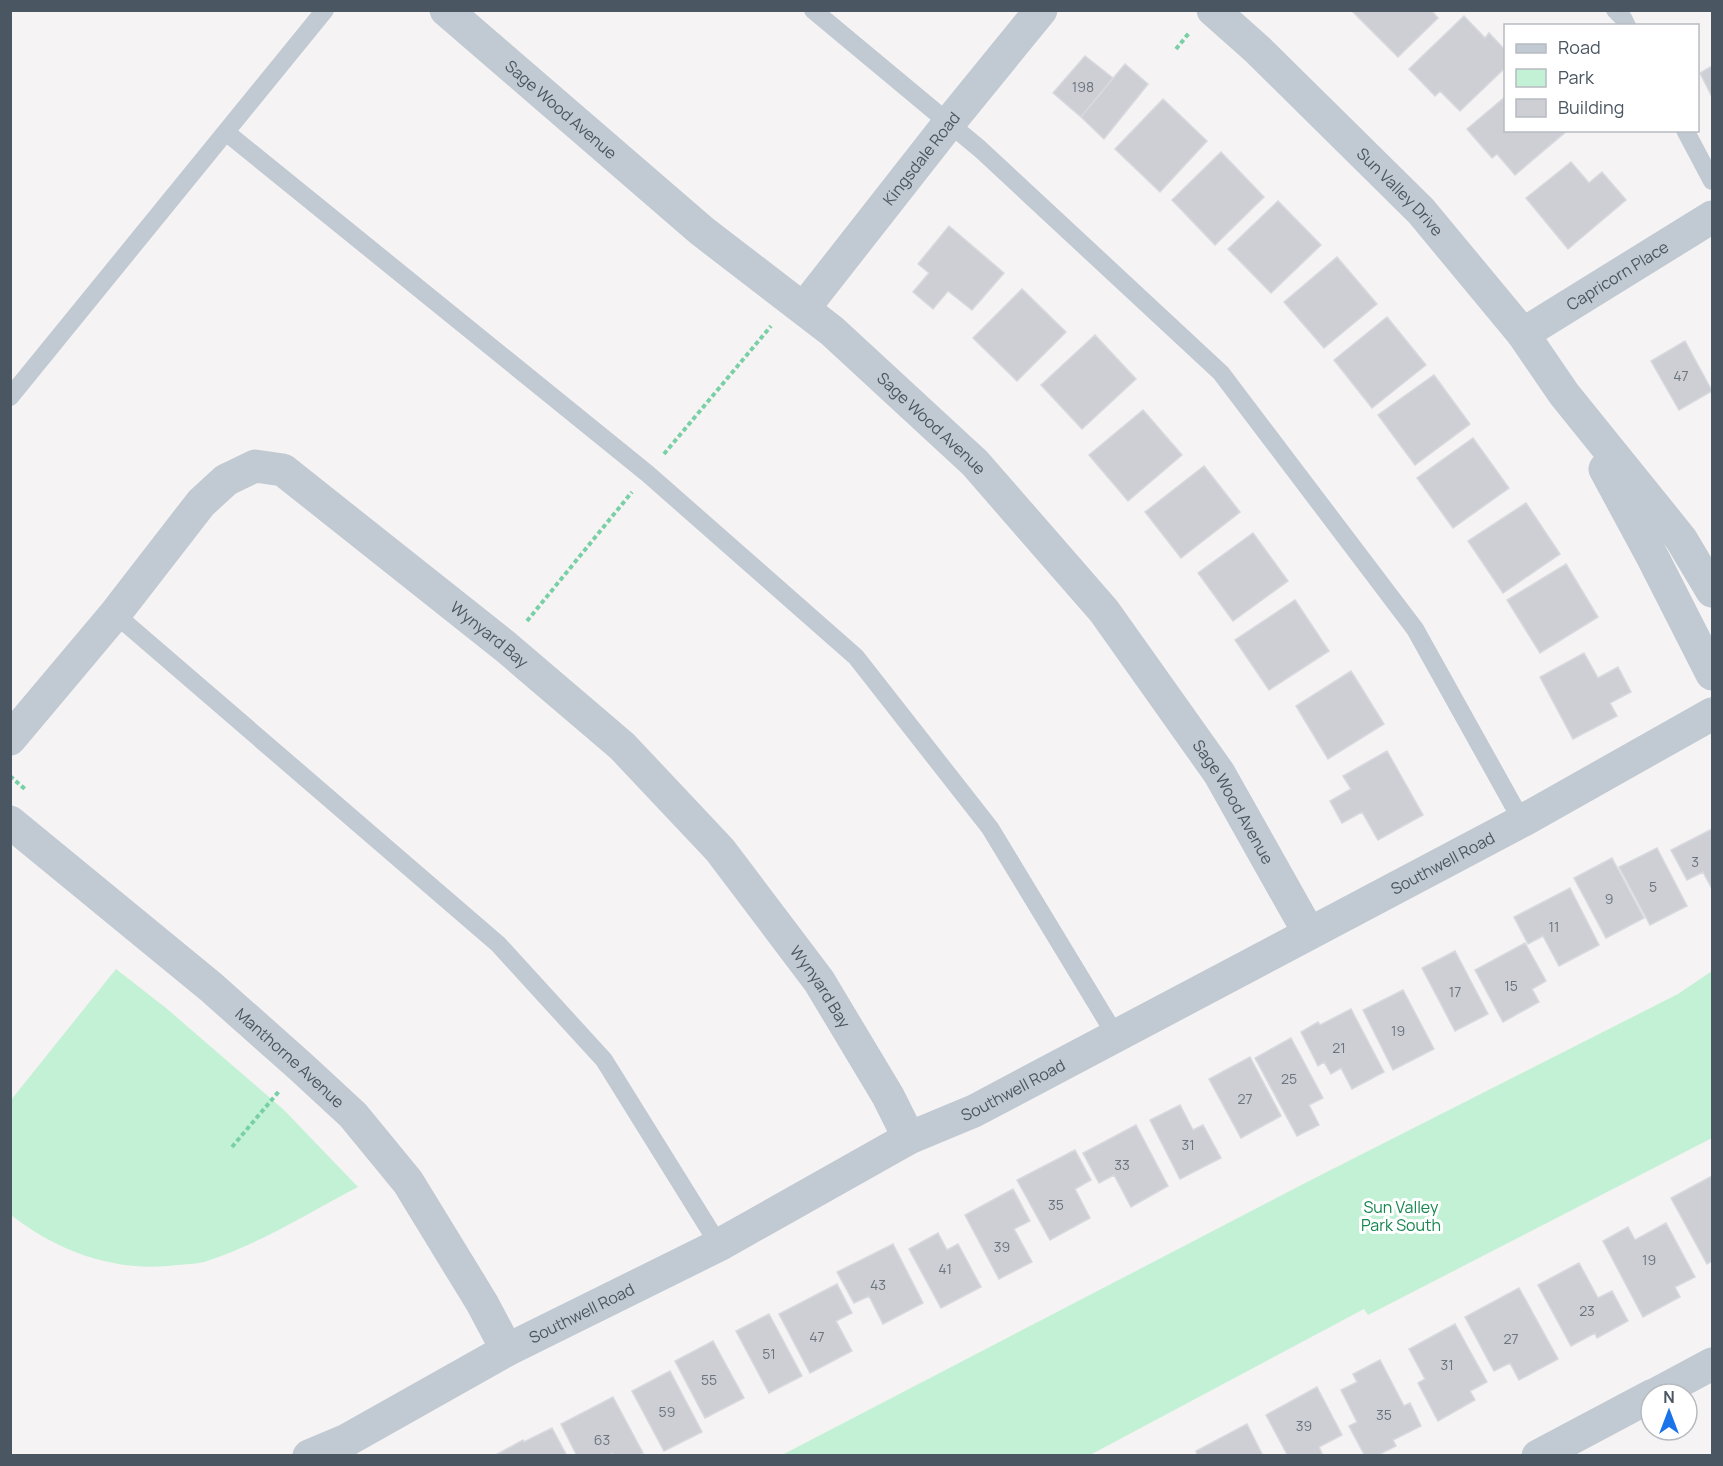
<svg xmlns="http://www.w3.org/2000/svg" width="1723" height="1466" viewBox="0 0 1723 1466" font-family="Manrope,sans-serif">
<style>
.green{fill:#c3f1d5}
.building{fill:#cdcfd5;stroke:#d7d9de;stroke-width:1.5}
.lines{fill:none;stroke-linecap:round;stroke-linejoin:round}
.path{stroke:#7ad0a6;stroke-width:4;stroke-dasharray:4.5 3;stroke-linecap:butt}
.service{stroke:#c1cad2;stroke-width:18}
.minor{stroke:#c1cad2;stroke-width:33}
.tertiary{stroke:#c1cad2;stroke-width:33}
.labels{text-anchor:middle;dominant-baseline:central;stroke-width:6;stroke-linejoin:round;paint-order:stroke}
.number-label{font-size:14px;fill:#6b747e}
.street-label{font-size:16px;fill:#4a5661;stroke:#fff}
.park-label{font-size:16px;fill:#17864f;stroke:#fff}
</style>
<rect width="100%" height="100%" fill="#f5f3f3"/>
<!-- green -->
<path class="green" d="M116 969 166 1008 284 1110 358 1187C308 1213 258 1245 204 1262 196 1264 186 1264 177 1265 117 1273 58 1252 11 1215V1100Z
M1712 971V1138L1368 1315 1364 1309 1090 1455H782L1311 1180 1678 994Z"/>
<!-- building -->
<path class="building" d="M1351 10H1431L1438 18 1398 57Z
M1464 16 1485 38 1489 33 1506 51V67L1460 111 1440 91 1435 96 1409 69Z
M1085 56 1113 78 1081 117 1053 93Z
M1125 64 1148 84 1104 139 1081 117Z
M1712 66V97L1700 73Z
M1506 96V130H1568L1515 175 1497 154 1492 158 1467 129Z
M1163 99 1207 141 1160 192 1115 149Z
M1221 152 1264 197 1215 245 1172 200Z
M1571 162 1589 183 1602 172 1626 200 1568 249 1526 198Z
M1278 201 1321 245 1271 293 1228 249Z
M949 226 1004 273 972 310 948 291 933 309 913 292 929 273 918 264Z
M1337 257 1377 304 1324 348 1284 302Z
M1022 289 1066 332 1017 381 973 338Z
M1387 317 1426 365 1372 408 1334 360Z
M1095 335 1136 379 1082 429 1041 385Z
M1685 341 1712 391 1679 410 1651 361Z
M1434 375 1470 424 1415 465 1378 415Z
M1143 410 1182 455 1128 501 1089 455Z
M1473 438 1509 488 1453 528 1417 478Z
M1204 466 1240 512 1181 558 1145 512Z
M1526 503 1560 554 1503 593 1468 541Z
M1253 533 1288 581 1233 621 1198 573Z
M1566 564 1598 617 1540 653 1507 600Z
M1295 600 1329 651 1269 690 1235 640Z
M1584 653 1598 678 1618 667 1631 692 1610 703 1617 716 1573 739 1540 677Z
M1351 671 1384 724 1328 759 1296 706Z
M1387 751 1423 815 1378 840 1362 812 1342 823 1330 801 1351 789 1343 776Z
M1712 829V889L1703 872 1687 880 1671 850Z
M1657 848 1687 906 1650 925 1619 867Z
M1612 858 1644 918 1606 938 1574 878Z
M1570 888 1599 945 1559 966 1543 936 1528 944 1514 917Z
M1525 943 1546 981 1532 989 1539 1002 1503 1022 1475 970Z
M1455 951 1488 1014 1455 1031 1422 968Z
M1403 990 1434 1049 1393 1070 1363 1010Z
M1351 1009 1384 1072 1352 1089 1341 1068 1331 1074 1324 1062 1318 1066 1301 1032 1318 1022 1320 1025Z
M1291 1038 1323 1098 1309 1105 1319 1125 1297 1136 1255 1058Z
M1250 1057 1281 1116 1241 1138 1209 1079Z
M1180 1105 1193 1130 1203 1125 1221 1158 1180 1179 1150 1120Z
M1136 1125 1168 1186 1131 1207 1114 1175 1099 1183 1083 1153Z
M1075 1150 1091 1180 1075 1189 1090 1218 1050 1240 1017 1180Z
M1712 1176V1261L1707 1264 1671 1198Z
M1013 1189 1030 1221 1014 1229 1032 1262 999 1279 965 1215Z
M1666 1223 1695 1277 1675 1287 1680 1297 1643 1317 1603 1241 1628 1227 1635 1240Z
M938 1233 947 1250 958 1244 981 1287 941 1308 909 1249Z
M893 1244 923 1303 883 1324 869 1296 854 1303 837 1272Z
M1579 1263 1598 1298 1612 1291 1628 1321 1597 1338 1595 1333 1571 1346 1538 1285Z
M837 1284 852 1313 836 1321 852 1351 810 1373 779 1314Z
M1519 1288 1558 1359 1519 1380 1510 1363 1494 1371 1465 1317Z
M769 1314 802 1376 769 1393 736 1331Z
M1455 1324 1487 1382 1470 1391 1475 1400 1438 1421 1418 1383 1425 1379 1409 1349Z
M713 1341 744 1398 705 1418 675 1361Z
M1380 1360 1404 1406 1410 1403 1421 1426 1393 1440 1396 1446 1376 1456H1365L1349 1426 1357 1422 1341 1390 1357 1382 1353 1374Z
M670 1371 702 1432 664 1451 632 1391Z
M1317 1387 1342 1435 1319 1447 1323 1456H1288L1266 1415Z
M613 1397 643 1453 638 1456H613L612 1453 607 1456H577L561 1424Z
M1247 1424 1263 1456H1198L1196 1451Z
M552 1428 567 1456H494L523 1440 524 1442Z"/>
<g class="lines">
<!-- path -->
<path class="path" d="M1176 49 1189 33
M664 454 771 326
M527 621 632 492
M10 776 26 790
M232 1147 280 1090"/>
<!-- service -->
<path class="service" d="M813 10 980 149 1221 373 1415 629 1522 821
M1615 10 1623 18 1627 26
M1685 130 1712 181
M227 133 648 474 856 657 990 828 1116 1036
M10 397 325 10
M115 614 498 944 604 1060 719 1245"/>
<!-- minor -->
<g class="minor">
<path id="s1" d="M446 10 702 231 832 331 975 463 1104 611 1219 773 1309 933"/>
<path id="s2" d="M804 308 949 123 1041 10"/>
<path id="s3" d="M1523 334 1712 217"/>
<path id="s4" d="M10 739 115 614 201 503 226 480 255 466 283 470 506 647 622 746 720 850 819 981 888 1096 909 1138"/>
<path id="s5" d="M10 822 211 987 300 1066 353 1115 408 1182 482 1303 507 1350"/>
<path d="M1656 1394 1712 1364"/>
<path id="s6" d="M309 1456 347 1440 507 1350 719 1245 909 1138 974 1111 1522 821 1712 714"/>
<path d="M1538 1456 1651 1396"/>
</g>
<!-- tertiary -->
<g class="tertiary">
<path id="s7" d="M1213 10 1258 50 1421 211 1523 334 1564 394 1681 539 1712 591"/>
<path d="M1605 469 1653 558 1712 674"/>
</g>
</g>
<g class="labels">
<!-- number labels -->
<g class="number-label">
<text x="1083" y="86">198</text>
<text x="1681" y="375">47</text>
<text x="1695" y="861">3</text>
<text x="1653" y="886">5</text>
<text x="1609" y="898">9</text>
<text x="1554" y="926">11</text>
<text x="1511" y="985">15</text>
<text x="1455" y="991">17</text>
<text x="1398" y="1030">19</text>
<text x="1339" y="1047">21</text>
<text x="1289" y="1078">25</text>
<text x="1245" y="1098">27</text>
<text x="1188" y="1144">31</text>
<text x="1122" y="1164">33</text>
<text x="1056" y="1204">35</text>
<text x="1002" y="1246">39</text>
<text x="1649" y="1259">19</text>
<text x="945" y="1268">41</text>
<text x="878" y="1284">43</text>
<text x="1587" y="1310">23</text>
<text x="817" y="1336">47</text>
<text x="1511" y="1338">27</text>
<text x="769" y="1353">51</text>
<text x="1447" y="1364">31</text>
<text x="709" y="1379">55</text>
<text x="667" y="1411">59</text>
<text x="1384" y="1414">35</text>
<text x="1304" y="1425">39</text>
<text x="602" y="1439">63</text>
</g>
<!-- street labels -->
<g class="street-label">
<text stroke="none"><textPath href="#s1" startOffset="152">Sage Wood Avenue</textPath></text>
<text stroke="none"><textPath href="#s2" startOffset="190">Kingsdale Road</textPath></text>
<text stroke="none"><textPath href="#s7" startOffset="261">Sun Valley Drive</textPath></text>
<text stroke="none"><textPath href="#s3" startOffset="111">Capricorn Place</textPath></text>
<text stroke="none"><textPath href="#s1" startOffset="638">Sage Wood Avenue</textPath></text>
<text stroke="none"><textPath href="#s4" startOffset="662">Wynyard Bay</textPath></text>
<text stroke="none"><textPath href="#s1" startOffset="1124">Sage Wood Avenue</textPath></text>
<text stroke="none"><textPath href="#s6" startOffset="1280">Southwell Road</textPath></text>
<text stroke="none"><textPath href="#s4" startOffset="1148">Wynyard Bay</textPath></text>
<text stroke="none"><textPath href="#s5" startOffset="366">Manthorne Avenue</textPath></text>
<text stroke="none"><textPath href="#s6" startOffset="794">Southwell Road</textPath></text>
<text stroke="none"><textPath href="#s6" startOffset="308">Southwell Road</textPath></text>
</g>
<!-- park labels -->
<g class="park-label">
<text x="1401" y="1207">Sun Valley<tspan x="1401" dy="18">Park South</tspan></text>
</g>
</g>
<!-- border -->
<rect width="1723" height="1466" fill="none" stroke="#4a5661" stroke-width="24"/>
<!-- legend -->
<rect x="1504" y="24" width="195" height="108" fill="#ffffff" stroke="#b7bbc0" stroke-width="1.5"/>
<rect x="1516" y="44" width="30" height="9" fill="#c1cad2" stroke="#b7bbc0" stroke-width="1.5"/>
<text x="1558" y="54" font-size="18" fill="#4a5661">Road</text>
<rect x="1516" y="69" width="30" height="18" fill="#c3f1d5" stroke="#b7bbc0" stroke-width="1.5"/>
<text x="1558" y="84" font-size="18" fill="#4a5661">Park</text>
<rect x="1516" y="99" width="30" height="18" fill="#cdcfd5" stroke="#b7bbc0" stroke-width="1.5"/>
<text x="1558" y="114" font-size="18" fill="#4a5661">Building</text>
<!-- north arrow -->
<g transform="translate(1669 1412)"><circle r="28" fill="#ffffff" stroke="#b7bbc0" stroke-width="1.5"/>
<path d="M0-4.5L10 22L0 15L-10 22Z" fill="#1a73e8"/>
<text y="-9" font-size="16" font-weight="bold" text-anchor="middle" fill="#4a5661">N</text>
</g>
</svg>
